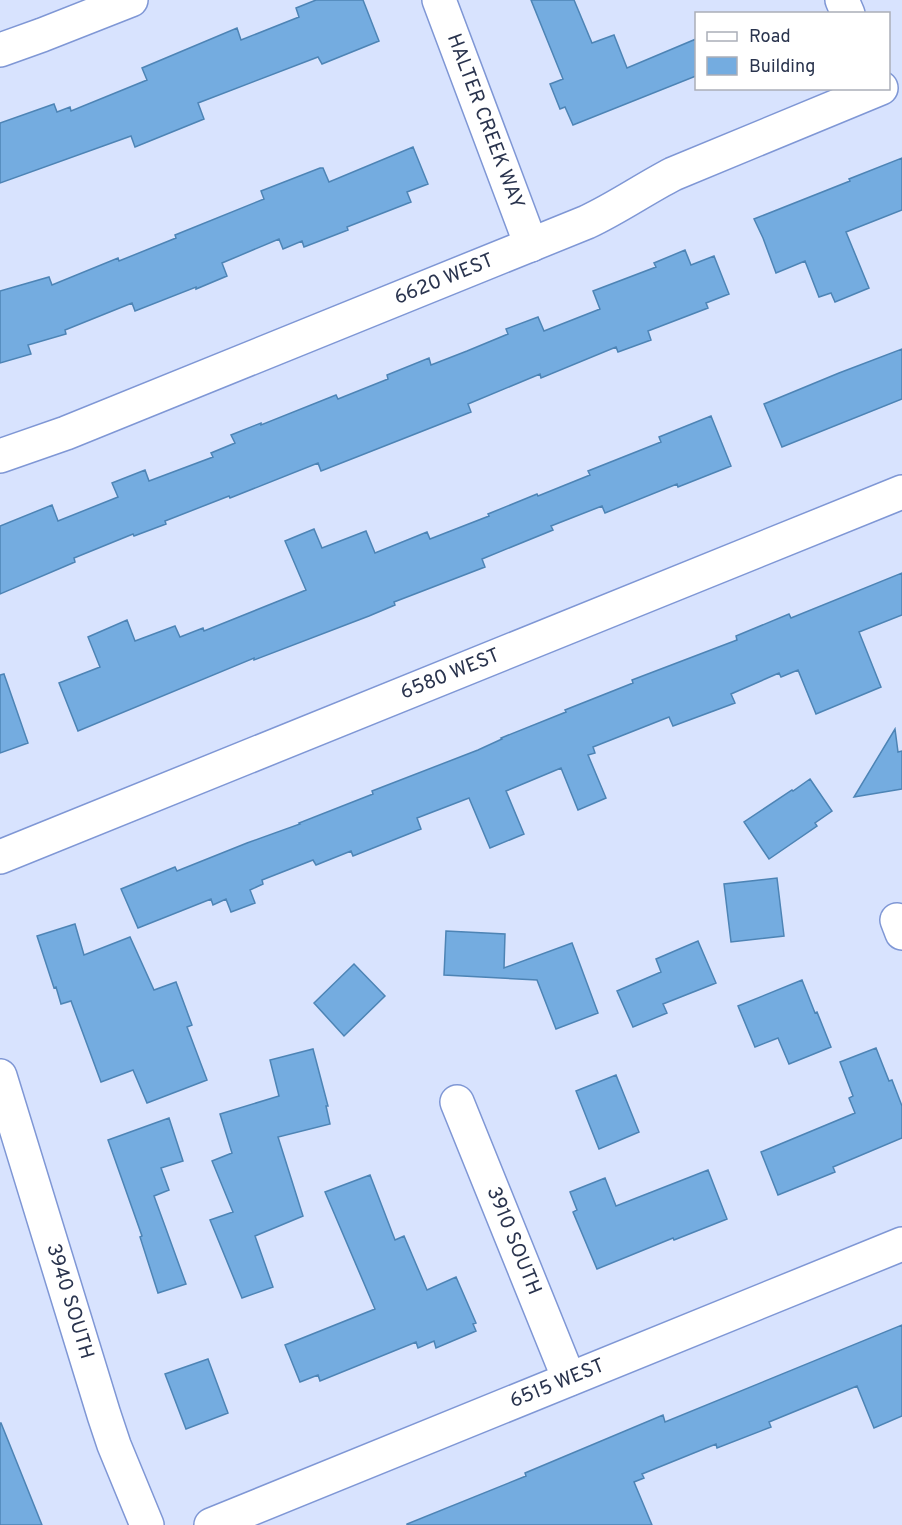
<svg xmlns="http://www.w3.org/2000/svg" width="902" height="1525" viewBox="0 0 902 1525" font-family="Overpass,sans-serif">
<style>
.building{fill:#74ace0;stroke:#4d84b5;stroke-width:1.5}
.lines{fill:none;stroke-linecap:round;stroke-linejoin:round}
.minor-casing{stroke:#7f97d5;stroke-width:36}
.minor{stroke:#fff;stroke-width:33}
.labels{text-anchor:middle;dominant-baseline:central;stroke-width:4.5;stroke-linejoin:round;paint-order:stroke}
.street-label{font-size:20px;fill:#2a344e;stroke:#fff}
</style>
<rect width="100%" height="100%" fill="#d8e3fe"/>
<!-- building -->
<path class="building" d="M316 0H363L379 41 322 64 318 57 198 103 204 119 135 147 131 136 0 183V123L54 104 57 112 70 107 71 111 147 80 142 68 237 28 241 40 299 17 296 8Z
M531 0H574L592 43 614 35 627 68 696 39V76L573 125 565 107 560 109 550 84 563 79Z
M413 147 428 184 407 192 411 202 347 227 348 230 304 247 302 241 283 249 279 239 222 263 227 276 196 289V287L135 311 132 303 65 330 66 334 28 345 31 354 0 363V291L49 277 52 285 118 258 119 261 176 238 175 235 264 199 261 191 320 168H323L329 182Z
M902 158V210L846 232 869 288 835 302 831 293 819 297 805 261 776 273 763 238 754 219 850 181 849 179Z
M685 250 691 265 714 256 729 294 706 303 708 308 648 331 651 340 618 352 616 347 541 378 540 374 468 404 471 412 321 471 318 463 230 498 229 496 165 521 166 524 134 536 133 534 74 558 75 562 0 594V526L52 505 58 521 118 497 112 483 145 470 149 481 213 457 211 453 235 443 231 435 261 423V425L336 395 338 399 388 379 387 375 429 358 431 365 467 351 508 334 506 329 538 317 544 331 600 309 593 291 656 267 654 263Z
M902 349V399L782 447 764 404 839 373Z
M711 416 731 466 678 487 677 484 605 513 602 506 551 526 553 530 482 559 485 567 394 602 395 605 369 616 254 660V658L78 731 59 683 100 667 88 637 127 620 135 641 175 626 180 637 203 628 204 631 306 590 285 541 314 529 322 548 366 531 375 553 427 532 430 539 489 516 488 514 537 494 538 496 590 475 588 471 661 442 659 437Z
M902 573V615L859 632 881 687 816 714 798 670 781 677 779 673 731 694 735 703 673 726 669 717 593 747 595 753 588 755 606 798 578 810 561 768 506 791 524 834 490 848 469 798 417 818 421 829 353 856 351 851 316 865 313 860 262 880 263 884 250 890 255 903 231 912 226 899 213 905 211 899 138 928 121 889 175 867 177 871 247 843 300 824 299 823 373 794 372 791 478 750 502 739 501 738 566 712 565 710 633 683 632 680 737 640 736 636 789 614 791 618Z
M4 674 28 743 0 753V675Z
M895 729 898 752 902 751V789L854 797Z
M810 779 832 811 815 823 817 826 769 859 744 822 792 790 793 791Z
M777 878 784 936 731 942 724 884Z
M75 924 84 955 130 937 154 990 176 982 192 1025 187 1027 207 1080 147 1103 133 1070 101 1082 71 1001 61 1004 56 987 54 988 37 936Z
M446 931 505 934 504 968 572 943 598 1013 556 1029 537 980 444 975Z
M698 941 716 983 663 1004 667 1013 633 1027 617 991 661 972 656 959Z
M354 964 385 996 344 1036 314 1003Z
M802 980 815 1013 817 1012 831 1047 789 1064 778 1038 755 1047 738 1006Z
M876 1048 889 1081 892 1080 902 1106V1138L833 1167 835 1172 778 1195 761 1152 855 1113 849 1098 853 1096 840 1062Z
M313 1049 328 1106H326L330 1124 278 1137 303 1216 255 1236 273 1287 242 1298 210 1220 233 1212 212 1161 232 1153 220 1114 279 1096 270 1060Z
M616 1075 639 1132 599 1149 576 1091Z
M169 1118 183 1161 161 1168 169 1190 154 1196 186 1284 158 1293 140 1237 142 1236 108 1140Z
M708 1170 727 1219 674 1240 673 1238 597 1269 573 1212 577 1210 570 1192 605 1178 616 1206Z
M370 1175 395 1240 404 1236 427 1290 456 1277 476 1323 473 1324 476 1331 436 1348 434 1341 418 1348 416 1342 320 1381 318 1375 300 1382 285 1345 375 1309 325 1192Z
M902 1325V1416L874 1428 857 1386 769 1422 771 1427 717 1448 716 1444 642 1474 644 1478 634 1482 652 1525H407V1524L526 1476 525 1473 663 1415 665 1422Z
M208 1359 228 1413 186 1429 165 1374Z
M0 1423H1L42 1525H0Z"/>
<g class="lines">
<!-- minor casing -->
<g class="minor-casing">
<g id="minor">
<path id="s1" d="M439 0 531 245"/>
<path d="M842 0 848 14"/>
<path d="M0 50 42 35 131 0"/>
<path id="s2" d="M0 456 66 433 587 222C617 208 644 189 673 174L881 88"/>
<path id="s3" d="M0 857 902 492"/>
<path d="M897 920 902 933"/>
<path id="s4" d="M0 1076 104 1415 114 1445 147 1525"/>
<path id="s5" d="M457 1102 569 1379"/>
<path id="s6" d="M211 1525 902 1244"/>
</g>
</g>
<!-- minor -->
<use href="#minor" class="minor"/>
</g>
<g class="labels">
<!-- street labels -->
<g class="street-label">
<text stroke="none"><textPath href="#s1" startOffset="130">HALTER CREEK WAY</textPath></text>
<text stroke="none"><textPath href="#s2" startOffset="478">6620 WEST</textPath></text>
<text stroke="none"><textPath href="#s3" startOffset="486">6580 WEST</textPath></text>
<text stroke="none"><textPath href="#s5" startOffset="150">3910 SOUTH</textPath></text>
<text stroke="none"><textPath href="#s4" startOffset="236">3940 SOUTH</textPath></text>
<text stroke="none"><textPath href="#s6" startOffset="374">6515 WEST</textPath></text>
</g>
</g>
<!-- legend -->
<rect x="695" y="12" width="195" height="78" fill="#ffffff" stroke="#aaaeb8" stroke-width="1.5"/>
<rect x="707" y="32" width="30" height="9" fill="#ffffff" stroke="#aaaeb8" stroke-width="1.5"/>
<text x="749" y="42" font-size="18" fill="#2a344e">Road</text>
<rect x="707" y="57" width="30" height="18" fill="#74ace0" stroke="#aaaeb8" stroke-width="1.5"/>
<text x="749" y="72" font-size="18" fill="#2a344e">Building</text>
</svg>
